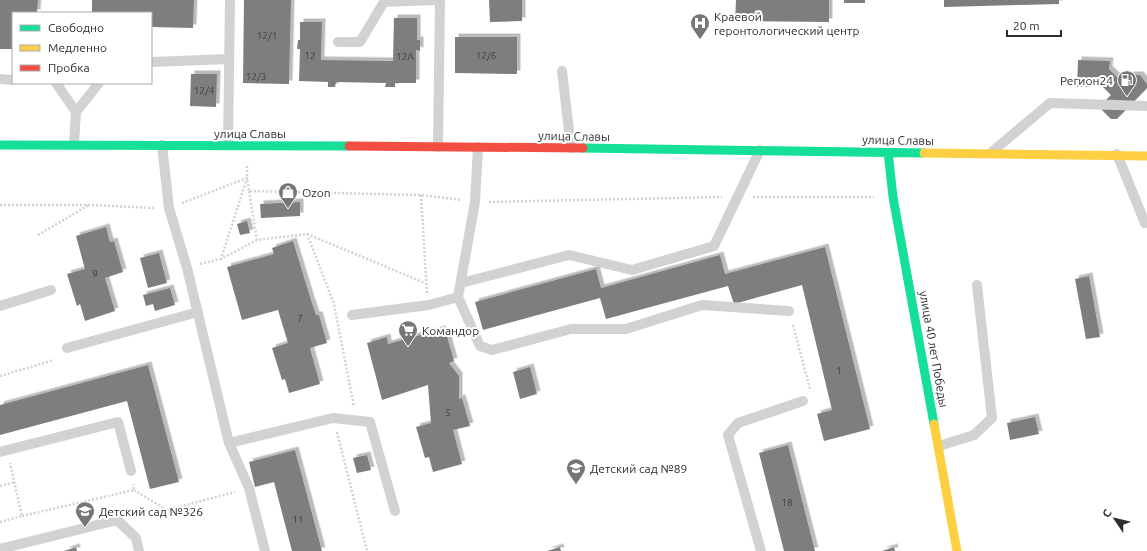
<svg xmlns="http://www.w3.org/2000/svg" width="1147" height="551" viewBox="0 0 1147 551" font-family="Ubuntu,sans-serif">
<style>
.building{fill:#7e7e7e;filter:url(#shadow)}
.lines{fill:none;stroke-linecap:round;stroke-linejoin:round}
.path{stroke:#d2d2d2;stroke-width:2.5;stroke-dasharray:2 2;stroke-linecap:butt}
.lane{stroke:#d2d2d2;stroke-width:10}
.fast{stroke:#16e098;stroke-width:9}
.slow{stroke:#ffcf43;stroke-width:9}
.jam{stroke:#f24e42;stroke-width:9}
.labels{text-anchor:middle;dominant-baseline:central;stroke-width:4;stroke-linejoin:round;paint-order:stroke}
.number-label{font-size:10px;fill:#414141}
.poi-label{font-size:12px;fill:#2d2d2d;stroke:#fff;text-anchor:start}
.street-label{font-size:12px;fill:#2d2d2d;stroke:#fff}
</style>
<defs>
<filter id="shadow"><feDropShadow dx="3.5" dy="-3.5" stdDeviation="0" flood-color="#0004"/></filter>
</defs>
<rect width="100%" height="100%" fill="#fff"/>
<!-- building -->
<path class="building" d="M0 0H38L37 13H13V49H0Z
M92 0H194L193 28 151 27V13H92Z
M244 0H291L289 84 243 83Z
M489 0H522V21L490 22Z
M736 0H829V22L735 21Z
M844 0H865V3H844Z
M944 0H1059V4L944 7Z
M394 18H417V40H420V51L416 50V83H395V87H385L386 83 336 82 335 87H328V82L299 81 300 49H297L298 40H300V22H322L321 60 393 61Z
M455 37H517V74L455 73Z
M1078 60 1110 61 1109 69 1123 83 1130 75H1140L1147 84V88L1117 119H1111L1099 107 1111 95 1096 80 1090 87H1077Z
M191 74H217L216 107 190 106Z
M300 202V216L261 218 260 204Z
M247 221 250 233 240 235 237 224Z
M106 227 110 242 114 241 123 272 105 278 115 311 85 321 80 304 77 306 67 274 85 269 76 236Z
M293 241 311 300 316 315H319L327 343 310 348 320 384 289 393 285 379 282 380 272 348 288 343 278 310 242 320 227 267 274 254 272 248Z
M825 247 870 429 824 441 817 414 832 410 802 285 734 304 728 286 606 319 600 298 483 330 475 302 596 269 601 288 720 255 725 274Z
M159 253 167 283 148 288 140 258Z
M1089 276 1100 337 1086 339 1075 279Z
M170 288 175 305 155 311 153 304 146 306 143 295Z
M442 329 444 337 447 336 454 361 449 363 459 376V399L462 398 470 426 453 430 462 464 433 472 429 457 425 458 416 427 431 423 428 385 382 400 367 343 387 337 388 344Z
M148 365 179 482 150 489 127 401 0 435V405Z
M530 367 537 394 520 399 513 372Z
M1035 417 1039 434 1010 440 1007 423Z
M788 445 815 551H784L759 453Z
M295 450 322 551H292L274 482 255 487 249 462Z
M367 455 371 470 357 473 353 458Z
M76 547 77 551H64Z
M560 547 561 551H547Z
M894 547 895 551H882Z"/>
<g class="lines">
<!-- path -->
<path class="path" d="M247 166V178L221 259 257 240 307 234 334 304 354 407
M249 191 257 240
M421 195 427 293
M753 197H874
M489 202 722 197
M182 203 247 178 249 191 421 195 462 200
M0 205H89L155 208
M307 234 425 283
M38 235 89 205
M200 264 221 259
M793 325 810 389
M0 376 54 360
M337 432 367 551
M0 486 15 482
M134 490 167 510 235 492
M22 516 134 490 133 484
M0 522 22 516 10 463"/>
<!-- lane -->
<path class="lane" d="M338 42H360L384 2 434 0
M151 62 229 59
M562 71 571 148
M0 79 13 80
M56 83 76 112
M74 144 76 112 99 83
M162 145 169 208 187 268 229 443 249 488 265 551
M228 145 230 0
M438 147 440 0
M478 147 475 202 458 297 480 346 492 350 571 329H626L702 305 789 311
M993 151 1050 103 1147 106
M1117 154 1145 223H1147
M461 283 569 255 632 270 714 246 760 150
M0 306 51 290
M352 315 429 305 458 297
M67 348 198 312
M229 443 333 418 370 422 395 511
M939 446 974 435 992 418 977 285
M0 452 118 422 131 471
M0 549 117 520 136 538 139 551
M761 551 728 435 738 423 803 401"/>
<!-- fast -->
<path class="fast" d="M0 145 349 146
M583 148 924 153
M888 152 893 197 934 424"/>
<!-- slow -->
<path class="slow" d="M924 153 1147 156
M934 424 957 551"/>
<!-- jam -->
<path class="jam" d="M349 146 583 148"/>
</g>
<!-- icons -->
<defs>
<g id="hospital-pin" transform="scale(1)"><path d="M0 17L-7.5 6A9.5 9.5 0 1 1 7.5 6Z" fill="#767676" stroke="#fff"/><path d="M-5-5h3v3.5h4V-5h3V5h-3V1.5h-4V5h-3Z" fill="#fff"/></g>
<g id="fuel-pin" transform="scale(1)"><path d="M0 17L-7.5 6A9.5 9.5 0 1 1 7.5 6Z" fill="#767676" stroke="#fff"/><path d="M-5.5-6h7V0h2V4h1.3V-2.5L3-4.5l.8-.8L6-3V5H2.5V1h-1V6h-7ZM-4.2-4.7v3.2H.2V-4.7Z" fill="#fff"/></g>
<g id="shop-pin" transform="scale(1)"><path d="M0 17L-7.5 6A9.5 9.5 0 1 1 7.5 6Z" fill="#767676" stroke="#fff"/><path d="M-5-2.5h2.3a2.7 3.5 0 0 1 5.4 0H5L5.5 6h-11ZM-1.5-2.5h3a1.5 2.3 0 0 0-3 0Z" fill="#fff"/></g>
<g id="supermarket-pin" transform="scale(1)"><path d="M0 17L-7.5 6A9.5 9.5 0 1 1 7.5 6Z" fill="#767676" stroke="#fff"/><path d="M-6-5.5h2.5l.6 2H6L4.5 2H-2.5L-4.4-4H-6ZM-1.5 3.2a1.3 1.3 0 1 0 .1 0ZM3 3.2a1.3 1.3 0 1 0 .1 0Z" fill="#fff"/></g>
<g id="school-pin" transform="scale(1)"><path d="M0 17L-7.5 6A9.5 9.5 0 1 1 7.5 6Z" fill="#767676" stroke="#fff"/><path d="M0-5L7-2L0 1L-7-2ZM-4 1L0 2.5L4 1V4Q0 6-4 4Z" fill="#fff"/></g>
</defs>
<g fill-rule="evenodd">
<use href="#hospital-pin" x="700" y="23"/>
<use href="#fuel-pin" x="1127" y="80"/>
<use href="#shop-pin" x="288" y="192"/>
<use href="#supermarket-pin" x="408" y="330"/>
<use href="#school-pin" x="576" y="468"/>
<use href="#school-pin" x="85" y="511"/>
</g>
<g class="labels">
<!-- number labels -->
<g class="number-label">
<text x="267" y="35">12/1</text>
<text x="310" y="55">12</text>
<text x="486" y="55">12/6</text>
<text x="405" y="56">12А</text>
<text x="256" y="76">12/3</text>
<text x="204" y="90">12/4</text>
<text x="95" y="273">9</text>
<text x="300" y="318">7</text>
<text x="839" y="370">1</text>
<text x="448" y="412">5</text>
<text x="787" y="502">18</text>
<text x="298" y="519">11</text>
</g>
<!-- poi labels -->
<g class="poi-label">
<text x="714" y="16">Краевой<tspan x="714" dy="14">геронтологический центр</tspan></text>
<text x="1113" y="80" text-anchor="end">Регион24</text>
<text x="302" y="192">Ozon</text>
<text x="422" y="330">Командор</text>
<text x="590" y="468">Детский сад №89</text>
<text x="99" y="511">Детский сад №326</text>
</g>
<!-- street labels -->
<g class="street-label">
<text x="250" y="133">улица Славы</text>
<text transform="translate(574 136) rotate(1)">улица Славы</text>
<text transform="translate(898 140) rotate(1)">улица Славы</text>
<text transform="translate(934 349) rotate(80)">улица 40 лет Победы</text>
</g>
</g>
<!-- legend -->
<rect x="12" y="12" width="140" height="72" fill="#ffffff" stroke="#ababab"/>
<rect x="20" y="25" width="20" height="6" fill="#16e098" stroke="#ababab"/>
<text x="48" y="32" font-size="12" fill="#2d2d2d">Свободно</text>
<rect x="20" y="45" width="20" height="6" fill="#ffcf43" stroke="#ababab"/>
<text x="48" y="52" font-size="12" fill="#2d2d2d">Медленно</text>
<rect x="20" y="65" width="20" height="6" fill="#f24e42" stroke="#ababab"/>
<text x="48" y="72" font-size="12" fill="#2d2d2d">Пробка</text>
<!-- north arrow -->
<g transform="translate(1115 519) rotate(305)" stroke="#ffffff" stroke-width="3" paint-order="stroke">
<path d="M0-3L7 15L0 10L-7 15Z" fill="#2d2d2d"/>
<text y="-6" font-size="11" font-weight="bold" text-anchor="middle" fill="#2d2d2d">С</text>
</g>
<!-- scale -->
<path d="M1007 30v6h54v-6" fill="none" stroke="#2d2d2d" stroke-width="2"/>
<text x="1013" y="30" font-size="12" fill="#2d2d2d" stroke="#ffffff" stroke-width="3" paint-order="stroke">20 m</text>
</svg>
